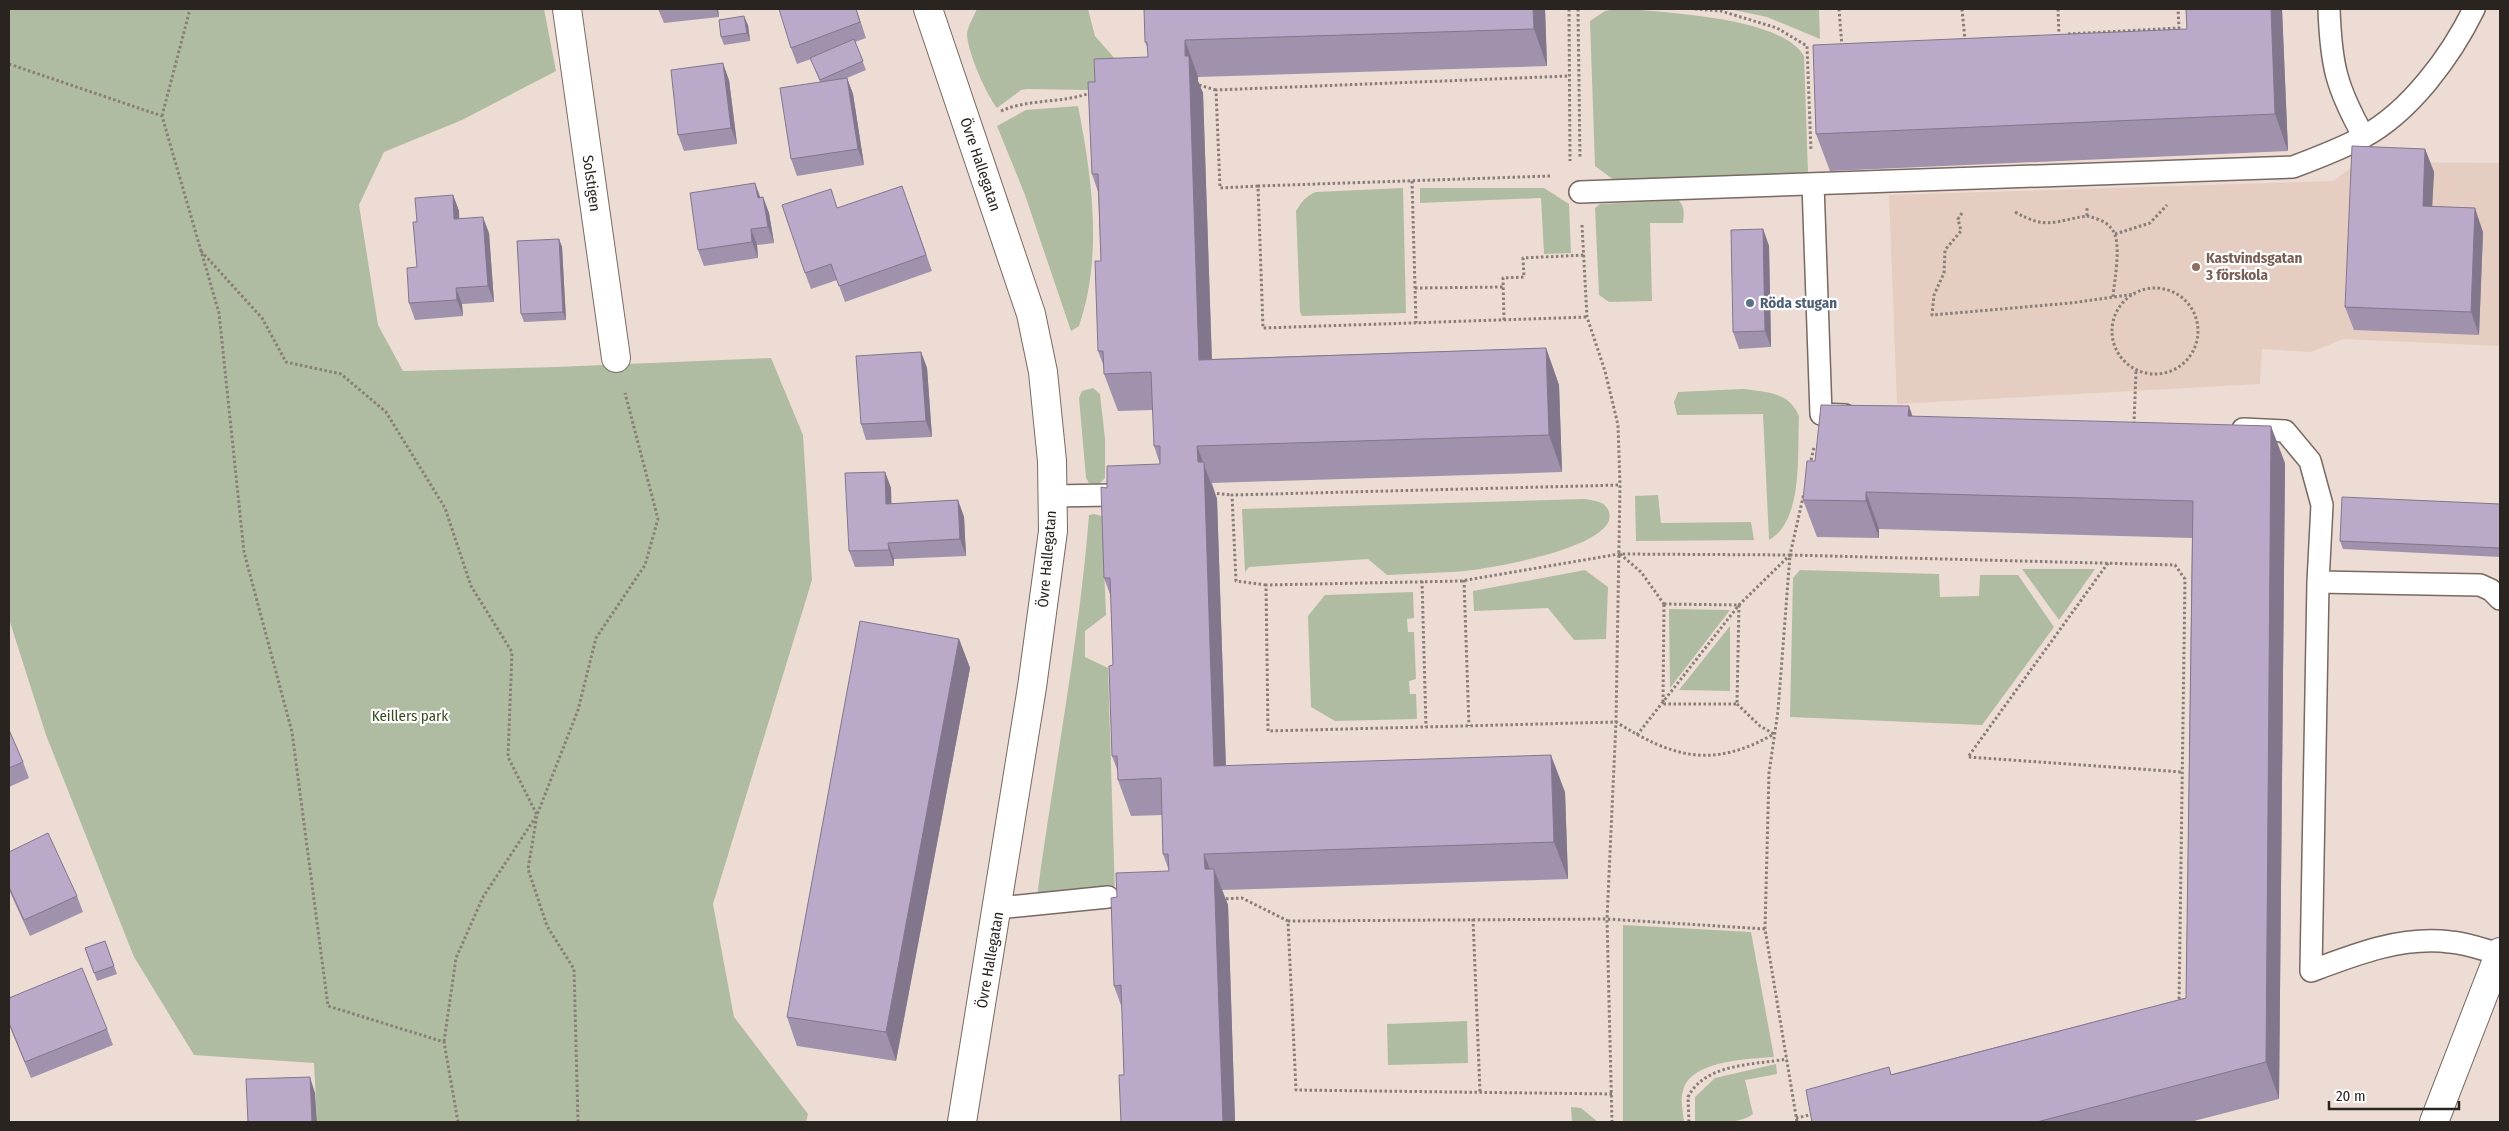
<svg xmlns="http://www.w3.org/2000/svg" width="2509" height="1131" viewBox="0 0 2509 1131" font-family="'Fira Sans Condensed',sans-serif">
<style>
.built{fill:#e5cdc2}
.green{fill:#afbca2}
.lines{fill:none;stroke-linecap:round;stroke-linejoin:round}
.lane-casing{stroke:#786962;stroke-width:24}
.street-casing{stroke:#786962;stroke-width:30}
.path{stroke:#887d77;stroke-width:3;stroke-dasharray:2.5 2.5;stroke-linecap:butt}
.lane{stroke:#fff;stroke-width:21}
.street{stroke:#fff;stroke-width:28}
.wall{fill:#a091ac}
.shaded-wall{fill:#82768c}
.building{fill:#baa9c8;stroke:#82768c}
.education-dot{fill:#8d6e63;stroke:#fff;stroke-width:2}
.service-dot{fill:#5c6f8a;stroke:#fff;stroke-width:2}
.labels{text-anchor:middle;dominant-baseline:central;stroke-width:4.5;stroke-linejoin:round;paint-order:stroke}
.street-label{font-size:15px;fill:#2a2421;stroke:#fff}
.education-label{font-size:15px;font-weight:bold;fill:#785e54;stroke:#fff;text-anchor:start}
.service-label{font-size:15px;font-weight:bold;fill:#4e5e75;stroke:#fff;text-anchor:start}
.park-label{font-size:15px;fill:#364c1b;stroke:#fff}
</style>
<rect width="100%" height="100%" fill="#eddcd4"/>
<!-- built -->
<path class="built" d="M2359 162 2500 163V346L2343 339 2311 352 2262 349 2260 384 1897 404 1889 195 2333 181Z"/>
<!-- green -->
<path class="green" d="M9 9H544L556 71 462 120 384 152 359 205 378 325 403 371 556 367 771 358 803 435 812 580 713 904 734 1017 808 1114 806 1122H317L314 1063 194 1055 134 957 46 735 9 619Z
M977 9H1088L1095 36 1117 61 1089 90 1027 89 1021 90 997 108C986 94 968 53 967 35 967 27 974 16 977 9Z
M1615 9H1633C1674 14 1782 18 1804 56L1808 173 1618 183 1595 166 1590 21 1605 11Z
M1729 9H1819L1820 39 1767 17Z
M1078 106C1092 177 1103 256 1079 326L1071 331 1025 195 997 126 1026 110Z
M1403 188 1406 313 1302 316 1300 312 1296 211C1302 201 1306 196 1316 192Z
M1420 188H1544L1569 204 1571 253 1544 254 1541 198 1420 203Z
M1678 200C1685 206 1684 213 1683 223H1650L1652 301 1609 302 1599 295 1595 208 1600 204Z
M1093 388 1100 394 1105 439V478L1099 484 1089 483 1086 478 1079 398 1082 391Z
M1743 389C1767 392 1789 392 1799 416 1797 453 1804 520 1769 540L1763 414 1677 415 1674 402 1678 392Z
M1658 495 1661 523 1751 522 1754 540 1636 541 1635 496Z
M1584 499C1594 501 1605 500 1609 512 1621 548 1475 572 1451 572 1430 573 1408 574 1387 575L1368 559 1249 567 1245 572 1242 509Z
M1094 514 1102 516 1106 615 1085 631V657L1108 668 1115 894 1037 896C1054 769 1079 643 1089 515Z
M2022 569H2095L2059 620Z
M1585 570 1608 587 1606 639 1574 640 1548 608 1474 611 1473 591Z
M1800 570 1939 574 1940 597 1979 596 1980 575H2018L2054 627 1982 725 1790 717 1793 578Z
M1413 592 1414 618 1407 619 1408 632H1414L1416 679 1409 681 1410 694H1416L1417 719 1335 721 1311 707 1308 616 1325 595Z
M1669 609 1730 610 1670 688Z
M1730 626V691L1679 690Z
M1623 925 1751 932 1774 1057C1749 1059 1690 1060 1683 1091 1680 1100 1683 1112 1684 1122H1623Z
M1467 1021 1468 1063 1388 1065 1387 1024Z
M1776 1064 1777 1074 1745 1080 1753 1114C1739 1125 1712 1122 1695 1122V1097L1715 1078Z
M1571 1107 1581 1108 1598 1122H1572Z"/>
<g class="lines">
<!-- lane casing -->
<g class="lane-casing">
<path id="lane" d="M2329 9C2331 65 2336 87 2364 137
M1813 184 1821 414 1845 415
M1580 192 2293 167C2317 158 2341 149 2363 137 2410 112 2451 56 2474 9
M2243 429 2285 431 2310 461 2322 505 2318 582
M1052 496 1111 495
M998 908 1108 897
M2499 954C2484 950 2467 943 2450 942 2402 936 2356 954 2311 971L2318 582 2480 585 2491 590 2500 599"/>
</g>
<!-- street casing -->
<g class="street-casing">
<g id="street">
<path id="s1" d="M567 9 616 358"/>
<path id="s2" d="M928 9 1031 314 1043 372 1052 461 1053 531 1032 687 962 1122"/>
<path d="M2434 1122 2500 952"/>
</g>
</g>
<!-- path -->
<path class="path" d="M1569 9 1570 161
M1578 9 1580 159
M1695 9 1721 11 1777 28 1807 46 1811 151
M1839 9 1842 47
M1962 9 1965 40
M2058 9 2059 35
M2068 34 2179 28 2178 9
M9 64 162 116 219 313 244 552 292 732 328 1006 444 1042 458 1122
M1199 85 1216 90
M1001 111C1030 98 1064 104 1092 92
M162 116 190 9
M1550 176 1258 186 1263 328 1587 317
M1412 181 1416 323
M1258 186 1220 188 1216 90 1569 76
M2015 212C2047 230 2053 221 2087 216V208
M1962 213 1958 219 1961 231 1945 250 1944 273 1934 295 1932 315 2071 303 2135 294
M2087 216C2095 218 2106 221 2111 228 2123 240 2114 281 2113 297
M1582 225 1587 317 1605 371 1618 425 1620 485 1616 722 1607 919 1612 1122
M2115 234 2150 223 2167 205
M201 251 262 318 286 362 341 374 386 412 445 508 471 586 512 652 508 757 537 815 483 897 456 958 444 1042
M1415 288 1503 287
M2112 331a43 43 0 1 1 86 0a43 43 0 1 1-86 0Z
M1504 320 1503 278 1524 277 1523 258 1584 255
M2134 424 2136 370
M1810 465 1814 447
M1212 493 1232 495
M1620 554 1641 572 1664 604
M1790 555 2175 565 2185 579 2179 1004
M2108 563 1968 757 2182 772
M1464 580 1469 726
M1422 581 1426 727
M1266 585 1236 581 1232 495 1620 485
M1664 604 1739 605 1737 704H1663Z
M1737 704 1760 726 1774 734
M1637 735 1739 605 1790 555 1804 493
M1221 899 1242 898 1288 921
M1473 919 1480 1092
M1765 929 1769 773 1778 711 1790 555 1619 554 1461 581 1266 585 1268 731 1616 722C1674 758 1712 769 1774 734
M1612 1094 1296 1090 1288 921 1607 919 1765 929 1797 1122
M1796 1118 1814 1114
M578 1122 574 969 547 926 528 869 537 815 578 710 596 638 645 565 658 519 625 393
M1689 1122 1688 1097C1705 1063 1754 1065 1787 1059"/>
<!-- lane -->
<use href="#lane" class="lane"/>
<!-- street -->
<use href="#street" class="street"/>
</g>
<!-- wall -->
<path class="wall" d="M658 9H718L719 17 664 23Z
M856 9 866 38 855 42 866 70 847 78 853 94 864 165 797 176 791 159 820 82 811 59 797 64 791 48Z
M1545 9 1547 66 1198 77V81L1203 93 1212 359 1546 348 1559 385 1562 472 1212 483 1217 499 1226 766 1565 792 1568 879 1222 890 1228 905 1235 1122H1121L1124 1075 1122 1008 1114 986 1117 897 1169 871 1168 868 1163 854 1162 815 1131 816 1118 780V772L1112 756 1113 665 1111 597 1104 578 1107 488 1160 464 1154 446 1153 410 1118 411 1104 374V367L1098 351 1101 261 1098 192 1092 174 1095 82 1148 57V49L1145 42Z
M2186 9H2282L2288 151 1830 171 1816 134 2187 29Z
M748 25 750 41 724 45 721 37Z
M729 80 737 144 684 151 678 135Z
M2425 149 2434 172 2432 206 2483 232 2479 335 2354 330 2345 307Z
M453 195 459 211V219L489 233 494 302 462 304 463 316 415 320 409 303 417 267V222Z
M763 197 769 213 774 243 757 245 758 258 704 266 698 250 761 198Z
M908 202 932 271 845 302 837 280 811 289 805 273 837 208Z
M1763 229 1769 246 1771 347 1739 349 1733 332Z
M559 239 562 247 566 320 524 322 521 314Z
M921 352 927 368 932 437 866 440 861 424Z
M1913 416 2285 463 2279 1099 2190 1122H1812L1892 1074 2186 998 2192 538 1879 529V538L1817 537 1803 500 1815 461Z
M885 472 891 488V504L958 500 964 517 966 556 894 559V566L855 567 849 551Z
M2500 504V557L2343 549 2340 541Z
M959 639 970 668 896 1061 797 1046 787 1017Z
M9 730 23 762 29 778 9 787Z
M9 852 77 896 83 912 30 936 9 890Z
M105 941 117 974 97 981 85 948Z
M9 998 107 1029 113 1045 31 1078 9 1025Z"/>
<!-- shaded-wall -->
<path class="shaded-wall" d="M716 9H718L719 17Z
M856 9 866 38 860 22Z
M1533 9H1545L1547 66 1534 29Z
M2271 9H2282L2288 151 2275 114Z
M744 16 748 25 750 41 747 33Z
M1185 40 1198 77V81L1203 93 1213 397 1199 360Z
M723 63 729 80 737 144 731 128Z
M847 78 853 94 864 165 858 149Z
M2425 149 2434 172 2431 229 2423 206Z
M755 183 761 199 758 198Z
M453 195 459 211 460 235 454 219Z
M763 197 769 213 774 243 768 227Z
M2475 208 2483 232 2479 335 2471 312Z
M483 217 489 233 494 302 488 286Z
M751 229 757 245 758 258 752 242Z
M1763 229 1769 246 1771 347 1765 331Z
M559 239 562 247 566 320 563 312Z
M456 288 462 304 463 316 457 300Z
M1546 348 1559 385 1562 472 1549 435Z
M921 352 927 368 932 437 926 421Z
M1909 406 1922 443 1908 416Z
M2271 426 2285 463 2279 1099 2266 1062Z
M1197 446 1217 499 1227 803 1214 766Z
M885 472 891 488 892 520 886 504Z
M1866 492 1879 529V538L1866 501Z
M958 500 964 517 966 556 960 539Z
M888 543 894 559V566L889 550Z
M959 639 970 668 896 1061 886 1032Z
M1551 755 1565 792 1568 879 1554 842Z
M1204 854 1215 882 1214 869 1228 905 1235 1122H1223Z
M310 1077 315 1093 317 1122H312Z"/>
<!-- building -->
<path class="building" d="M779 9H856L860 22 791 48Z
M1144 9H1533L1534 29 1185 40V56H1189L1199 360 1546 348 1549 435 1197 446 1198 462H1204L1214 766 1551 755 1554 842 1204 854 1205 869H1214L1223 1122H1121L1119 1075H1124L1121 985 1114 986 1111 898 1117 897 1116 873 1169 871 1168 854H1163L1161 778 1118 780 1117 756H1112L1109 666 1113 665 1110 578H1104L1101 487 1107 488V466L1160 464V446H1154L1151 372 1104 374 1103 351H1098L1095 261H1101L1098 174H1092L1088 82H1095L1094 59 1148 57 1147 42H1145Z
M2186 9H2271L2275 114 1816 134 1813 45 2187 29Z
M744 16 747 33 721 37 719 20Z
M854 39 863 61 820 80 810 58Z
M723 63 731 128 678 135 671 70Z
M847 78 858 149 791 159 780 88Z
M2352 146 2425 149 2423 206 2475 208 2471 312 2345 307Z
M755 183 758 198 763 197 768 227 751 229 752 242 698 250 690 193Z
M902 186 926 255 839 286 831 264 805 273 782 205 831 189 837 208Z
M453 195 454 219 483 217 488 286 456 288 457 300 409 303 407 268 417 267 413 222H417L415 198Z
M1763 229 1765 331 1733 332 1731 230Z
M559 239 563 312 521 314 517 241Z
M921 352 926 421 861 424 856 356Z
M1821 405 1909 406 1908 416 2271 426 2266 1062 2037 1122H1812L1806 1090 1889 1067 1891 1075 2186 998 2193 501 1866 492V501L1803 500 1807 461H1815Z
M885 472 886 504 958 500 960 539 888 543 889 550 849 551 845 473Z
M2342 497 2500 504V548L2340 541Z
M860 621 959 639 886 1032 787 1017Z
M9 730 23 762 9 768Z
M48 833 77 896 24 920 9 887V852Z
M105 941 114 966 94 973 85 948Z
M82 968 107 1029 25 1062 9 1023V998Z
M310 1077 312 1122H248L246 1079Z"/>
<!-- markers -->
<circle class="education-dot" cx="2196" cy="267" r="5"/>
<circle class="service-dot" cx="1750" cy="303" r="5"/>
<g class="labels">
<!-- street labels -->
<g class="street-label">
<text stroke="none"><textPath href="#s2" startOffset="164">Övre Hallegatan</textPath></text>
<text stroke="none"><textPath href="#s1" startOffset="176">Solstigen</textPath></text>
<text transform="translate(1047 559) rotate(-85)">Övre Hallegatan</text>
<text transform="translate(990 960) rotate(-80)">Övre Hallegatan</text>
</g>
<!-- education labels -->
<g class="education-label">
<text x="2206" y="258">Kastvindsgatan<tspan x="2206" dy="17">3 förskola</tspan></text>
</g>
<!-- service labels -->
<g class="service-label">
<text x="1760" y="303">Röda stugan</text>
</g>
<!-- park labels -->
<g class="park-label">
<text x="410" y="716">Keillers park</text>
</g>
</g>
<!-- border -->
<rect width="2509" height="1131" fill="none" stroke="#2a2421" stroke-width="20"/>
<!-- scale -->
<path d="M2329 1101v8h130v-8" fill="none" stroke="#2a2421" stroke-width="2.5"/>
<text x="2336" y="1101" font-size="15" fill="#2a2421" stroke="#ffffff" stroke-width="4" paint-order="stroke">20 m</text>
</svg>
